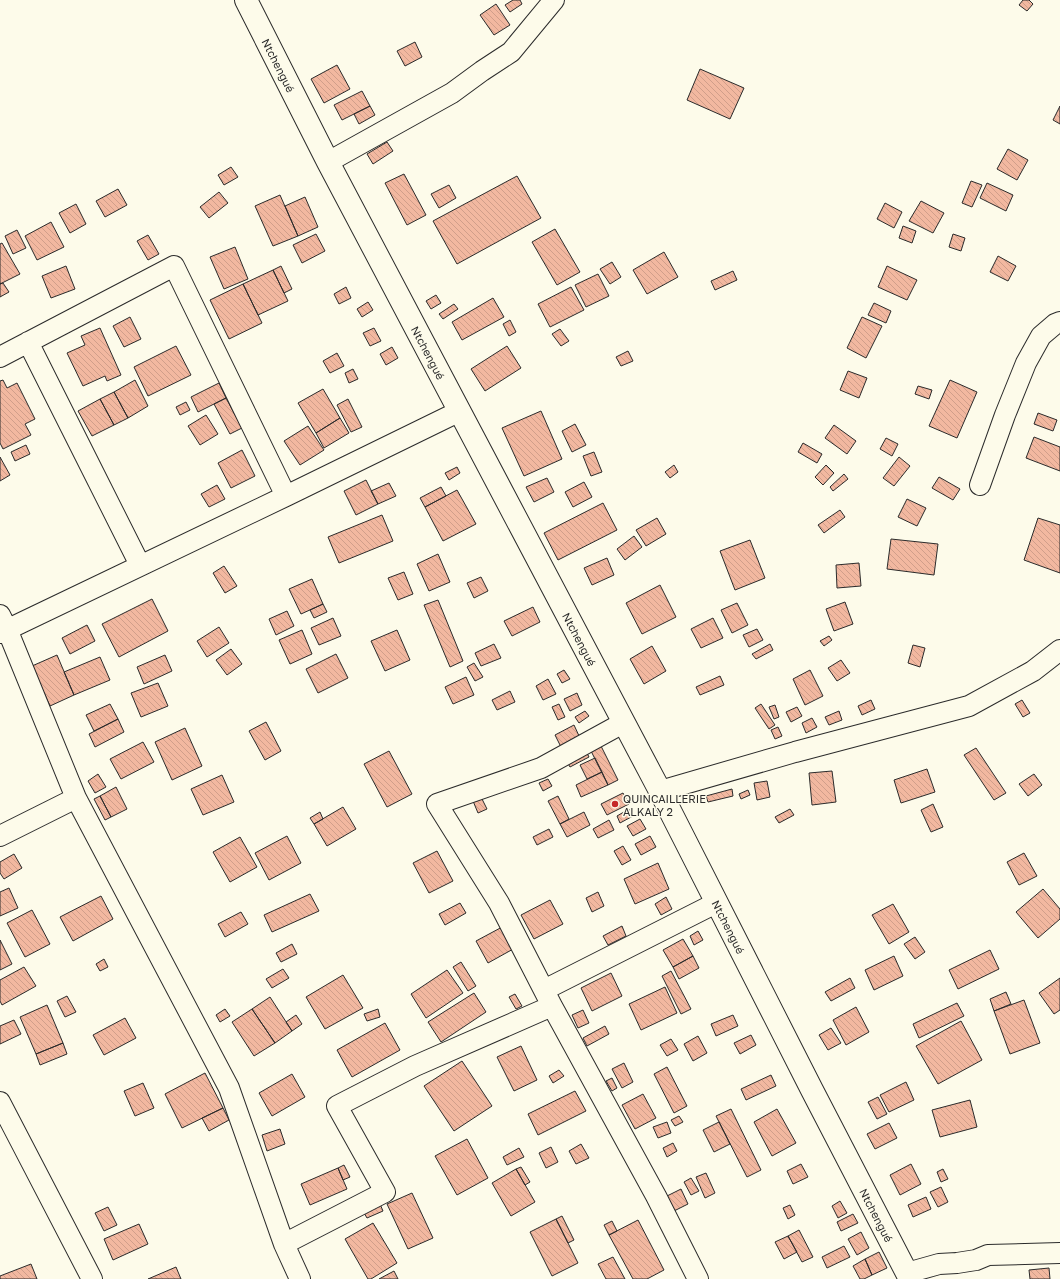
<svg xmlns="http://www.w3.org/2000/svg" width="1060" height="1279" viewBox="0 0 1060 1279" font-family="'Golos Text',sans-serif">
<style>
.building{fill:url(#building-back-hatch);stroke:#2b2b2b}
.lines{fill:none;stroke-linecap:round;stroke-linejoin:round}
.minor-casing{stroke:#2b2b2b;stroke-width:22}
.major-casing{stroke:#2b2b2b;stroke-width:24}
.minor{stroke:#fdfbea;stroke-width:20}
.major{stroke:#fdfbea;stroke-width:22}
.poi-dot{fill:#c62828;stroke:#fdfbea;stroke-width:1.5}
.labels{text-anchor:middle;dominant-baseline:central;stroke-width:3;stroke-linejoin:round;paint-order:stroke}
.street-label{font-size:11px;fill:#2b2b2b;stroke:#fdfbea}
.poi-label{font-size:11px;fill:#2b2b2b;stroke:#fdfbea;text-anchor:start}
</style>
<defs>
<pattern id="building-back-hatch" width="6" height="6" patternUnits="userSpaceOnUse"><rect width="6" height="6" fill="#f2b8a0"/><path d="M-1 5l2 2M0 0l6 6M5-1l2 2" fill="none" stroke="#d09e8a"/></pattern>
</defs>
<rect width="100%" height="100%" fill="#fdfbea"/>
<!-- building -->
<path class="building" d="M513 0H520L522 4 510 12 505 5Z
M1023 0H1029L1033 4 1027 11 1019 5Z
M496 4 510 25 494 35 480 15Z
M415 42 422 57 405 66 397 51Z
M337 65 350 89 324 103 311 79Z
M700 69 744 88 730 119 687 100Z
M362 91 370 106 342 120 334 105Z
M370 106 375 115 359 124 354 114Z
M1060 106V124L1053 120Z
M387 142 393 151 373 164 367 154Z
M1008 149 1028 160 1017 180 997 169Z
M231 167 238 177 224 185 218 175Z
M404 174 426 215 407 225 385 183Z
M517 176 541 218 457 264 433 221Z
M971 181 982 185 972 207 962 203Z
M987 183 1013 195 1006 211 980 198Z
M449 185 456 198 439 208 431 194Z
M118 189 127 205 105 217 96 201Z
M219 192 228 203 209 218 200 207Z
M280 195 298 236 273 246 255 206Z
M305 197 318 227 298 236 285 206Z
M921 201 944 213 933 233 909 221Z
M885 203 902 212 894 228 877 219Z
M76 204 86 224 70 233 59 213Z
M51 222 64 247 37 260 25 236Z
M903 226 916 231 912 243 899 238Z
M555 229 580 272 557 285 532 242Z
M17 230 26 248 13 254 5 236Z
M316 234 325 251 302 263 293 245Z
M953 234 965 238 961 251 949 247Z
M148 235 159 254 148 260 137 241Z
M2 243 20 274 0 284V244Z
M235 247 248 279 224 289 210 257Z
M664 252 678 277 647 294 633 270Z
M998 256 1016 266 1008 281 990 272Z
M612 262 621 277 610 284 600 269Z
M66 266 75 289 51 298 42 276Z
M281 266 292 289 284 293 273 270Z
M887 266 917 280 907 300 878 287Z
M273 270 288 301 258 315 243 284Z
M733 271 737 280 715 290 711 281Z
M598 274 609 296 586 307 575 285Z
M3 283 9 292 0 297V284Z
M243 284 262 323 229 339 210 300Z
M346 287 351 298 339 304 334 294Z
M571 287 584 310 550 327 538 304Z
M436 295 441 303 431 309 426 301Z
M493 298 504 317 462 340 452 322Z
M368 302 373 310 362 317 357 309Z
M874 303 891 311 886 323 868 315Z
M454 304 458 309 443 319 439 314Z
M130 317 141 339 124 347 113 326Z
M862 317 882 326 866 358 847 348Z
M510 320 516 332 509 336 503 324Z
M100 328 121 375 107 381 105 376 83 386 67 353 85 345 81 336Z
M374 328 381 341 370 346 363 333Z
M560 329 569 341 561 346 552 334Z
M176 346 191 375 148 396 134 367Z
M507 346 521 368 485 391 471 369Z
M392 347 398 358 386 365 380 354Z
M628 351 633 361 621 366 616 357Z
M337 353 344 366 330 373 323 361Z
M353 369 358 379 349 383 345 373Z
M848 371 867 378 859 398 840 390Z
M3 380 7 388 17 383 35 419 25 424 31 435 3 449 0 443V381Z
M135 380 148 406 128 418 114 392Z
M950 380 977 392 957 438 929 426Z
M219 383 226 398 198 412 191 397Z
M918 386 932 390 929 399 915 394Z
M323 389 340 418 316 433 298 403Z
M114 392 128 418 114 425 100 399Z
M226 398 242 428 230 434 214 404Z
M100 399 114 425 92 436 78 411Z
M348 399 362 427 351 432 337 405Z
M186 402 190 410 180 415 176 407Z
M541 411 562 459 524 476 502 428Z
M1038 413 1057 420 1053 431 1034 424Z
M206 415 218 434 200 445 188 426Z
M340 418 349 433 324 448 316 433Z
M575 424 586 445 572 452 562 431Z
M834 425 856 441 847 454 825 438Z
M308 426 324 450 300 465 284 441Z
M1034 437 1060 447V471L1026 458Z
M886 438 898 444 892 456 880 449Z
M803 443 822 454 817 463 798 452Z
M26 445 30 454 15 461 11 452Z
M242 450 255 476 231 488 218 463Z
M594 452 602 472 591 476 583 456Z
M0 457 10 475 0 481Z
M899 457 910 466 894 486 883 478Z
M674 465 678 472 670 478 665 472Z
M826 465 834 473 823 485 815 477Z
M457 467 460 473 449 480 445 473Z
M844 474 848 479 833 491 830 487Z
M939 477 960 489 953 500 932 488Z
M547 478 554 492 534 502 526 487Z
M366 480 378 504 356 515 344 491Z
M584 482 592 497 573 507 565 492Z
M389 483 396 496 378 504 371 491Z
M217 485 225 499 209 507 201 494Z
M441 487 446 496 425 507 420 498Z
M457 490 476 524 443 541 425 507Z
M907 499 926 508 917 526 898 517Z
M603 503 617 530 558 560 544 533Z
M840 510 845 517 824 533 818 525Z
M382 515 393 541 339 563 328 537Z
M657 518 666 534 646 546 636 530Z
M1038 518 1060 525V573L1024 560Z
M634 536 642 547 625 560 617 549Z
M891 539 938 544 934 575 887 569Z
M750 540 765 578 735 590 720 551Z
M438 554 450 582 429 591 417 564Z
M607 558 614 575 592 585 584 568Z
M859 563 861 586 837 588 836 565Z
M224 566 237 586 225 593 213 573Z
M404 572 413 594 398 600 388 578Z
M481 577 488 591 474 598 467 583Z
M312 579 323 604 301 614 289 589Z
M660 585 676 617 642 634 626 603Z
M152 599 168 631 119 657 102 624Z
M438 600 463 661 450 667 424 605Z
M845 602 853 624 834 631 826 609Z
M737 603 748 625 732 633 721 610Z
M323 604 327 612 314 618 310 610Z
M533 607 540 622 512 636 504 621Z
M287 611 294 626 276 635 269 619Z
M333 618 341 636 319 645 311 628Z
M713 618 723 638 701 648 691 629Z
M87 625 95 641 70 654 62 638Z
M219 627 229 643 207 657 197 641Z
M757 629 763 640 749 647 743 635Z
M302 630 312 654 290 664 279 640Z
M397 630 410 660 385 671 371 641Z
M829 636 832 640 824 646 820 641Z
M494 644 501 658 481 666 475 653Z
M770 644 773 650 756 659 752 654Z
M913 645 925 648 920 667 908 663Z
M652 646 666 671 644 684 630 659Z
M231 649 242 664 227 675 216 660Z
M336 654 348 678 318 693 306 669Z
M57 655 74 695 50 706 32 666Z
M165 655 172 671 144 684 137 667Z
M100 657 110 680 74 695 64 672Z
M841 660 850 673 837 681 828 668Z
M474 663 483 677 475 681 467 667Z
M564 670 570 679 562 683 557 674Z
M810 670 823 696 805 705 793 679Z
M720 676 724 685 700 695 696 687Z
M466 677 474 695 453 704 445 687Z
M548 679 556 694 543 700 536 686Z
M158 683 168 706 141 717 131 693Z
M510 691 515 702 497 710 492 700Z
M577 693 582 705 570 711 564 699Z
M871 700 875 709 862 715 858 706Z
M1022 700 1030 713 1023 717 1015 704Z
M110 704 118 719 94 731 86 715Z
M559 704 565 717 558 720 552 707Z
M761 704 775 725 769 729 755 708Z
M775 705 779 717 774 719 769 707Z
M797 707 802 716 791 722 786 712Z
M585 711 589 716 579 723 575 717Z
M839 711 842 720 829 725 825 717Z
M812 718 817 727 806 733 802 723Z
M118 719 124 732 95 747 89 734Z
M266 722 281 751 265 760 249 731Z
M574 725 580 738 561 747 555 735Z
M778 727 782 736 775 739 771 730Z
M185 728 202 766 172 780 155 742Z
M143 742 154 762 121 779 110 759Z
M601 746 618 780 608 785 591 751Z
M976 748 1006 793 994 800 964 755Z
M389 751 412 794 387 807 364 764Z
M586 751 589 757 570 767 566 760Z
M595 758 602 772 587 779 580 765Z
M927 769 935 792 901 803 894 780Z
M832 771 836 802 812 805 809 773Z
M602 772 608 785 581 797 576 785Z
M98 774 106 787 95 793 88 781Z
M1034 774 1042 785 1028 796 1019 784Z
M222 775 234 802 203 815 191 789Z
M548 779 552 786 543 791 539 783Z
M767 781 770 797 757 800 754 783Z
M116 787 127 809 111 817 100 796Z
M732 789 733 796 708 802 706 796Z
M748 790 750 795 741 799 739 794Z
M623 793 629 804 607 815 601 804Z
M100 796 111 817 105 820 94 799Z
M558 796 569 819 560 824 548 801Z
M481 797 487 809 478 813 473 801Z
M933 804 943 827 931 832 921 810Z
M343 807 356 829 327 846 314 824Z
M629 809 633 816 620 823 617 816Z
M790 809 794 815 779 823 775 817Z
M320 812 323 819 314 824 310 818Z
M584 812 590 825 567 837 560 824Z
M640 819 646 829 633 836 627 826Z
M609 820 614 830 598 838 593 829Z
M549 829 553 837 537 845 533 837Z
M287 836 301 863 269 880 255 853Z
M650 836 656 847 641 855 635 844Z
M240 837 257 867 230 882 213 852Z
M623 846 631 860 622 865 614 851Z
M437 851 453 881 429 893 413 863Z
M1024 853 1037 876 1019 885 1007 862Z
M14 854 22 868 4 879 0 873V862Z
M658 863 669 889 635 904 624 879Z
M9 888 18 908 0 916V892Z
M1043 889 1060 909V919L1038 938 1016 912Z
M598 892 604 906 592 912 586 898Z
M310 894 319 911 272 932 264 915Z
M101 896 113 919 73 941 60 917Z
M666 897 672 909 661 915 655 904Z
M550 900 563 924 534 939 521 915Z
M460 903 466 913 445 925 439 914Z
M893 904 909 932 889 944 872 915Z
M32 910 50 944 25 957 7 923Z
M241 912 248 924 225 937 218 924Z
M504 926 515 948 488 963 476 941Z
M622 926 626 936 608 945 603 936Z
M698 931 703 940 694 945 690 936Z
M915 937 925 952 915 959 904 944Z
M683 939 693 956 673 967 663 950Z
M0 940 12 964 0 970Z
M292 944 297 954 281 962 276 953Z
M990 950 999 969 958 989 949 970Z
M693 956 699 968 679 979 673 967Z
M894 956 903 976 874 990 865 970Z
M104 959 108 967 100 971 96 964Z
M461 962 476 986 468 991 453 967Z
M24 967 36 986 2 1005 0 1001V980Z
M283 969 289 978 272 988 266 979Z
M447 970 463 993 426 1018 411 994Z
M671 971 691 1009 681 1014 662 976Z
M611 973 622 996 592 1011 581 988Z
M343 975 363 1008 325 1029 306 997Z
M850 978 855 988 831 1001 825 992Z
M1060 978V1010L1054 1014 1039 993Z
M665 987 677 1013 641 1030 629 1004Z
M1006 992 1011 1004 994 1011 990 999Z
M474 993 486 1012 441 1042 428 1022Z
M515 994 522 1006 516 1009 509 997Z
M67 996 76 1012 65 1017 57 1001Z
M270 997 292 1031 275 1043 252 1009Z
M1024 1000 1040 1043 1010 1054 994 1011Z
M957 1003 964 1016 919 1038 913 1024Z
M47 1005 63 1043 36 1054 20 1017Z
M856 1007 869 1032 846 1045 833 1020Z
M225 1009 230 1016 220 1022 216 1015Z
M252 1009 275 1043 254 1056 232 1022Z
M378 1009 380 1017 367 1021 364 1014Z
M583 1010 589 1023 578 1028 572 1015Z
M296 1015 302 1024 292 1031 286 1022Z
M733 1015 738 1026 716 1036 711 1024Z
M125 1018 136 1038 104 1055 93 1035Z
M14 1020 21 1034 0 1044V1026Z
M961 1021 982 1060 938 1084 916 1046Z
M385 1023 400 1050 352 1077 337 1050Z
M605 1026 609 1034 587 1046 583 1038Z
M831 1028 841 1043 828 1050 819 1035Z
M751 1035 756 1045 740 1054 734 1043Z
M698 1036 707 1053 693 1061 684 1044Z
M671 1039 678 1050 667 1056 660 1045Z
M63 1043 67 1054 40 1065 36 1054Z
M521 1046 537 1080 514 1091 497 1057Z
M462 1061 492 1106 454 1131 424 1086Z
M624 1063 633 1082 622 1088 612 1069Z
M667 1067 687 1106 674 1113 654 1074Z
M559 1070 564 1076 553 1083 549 1076Z
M205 1073 223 1108 182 1128 165 1094Z
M292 1074 305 1097 272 1116 259 1093Z
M771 1075 776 1086 746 1100 741 1089Z
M612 1078 617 1088 612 1091 606 1081Z
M906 1082 914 1100 889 1112 880 1095Z
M143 1083 154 1108 135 1116 124 1091Z
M575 1091 586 1111 538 1135 528 1114Z
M643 1094 656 1118 635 1129 622 1105Z
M878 1097 887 1114 877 1119 868 1102Z
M970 1100 977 1127 940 1137 932 1110Z
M223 1108 229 1120 209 1131 202 1118Z
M731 1109 761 1170 747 1177 716 1116Z
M777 1109 796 1143 772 1156 754 1122Z
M679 1116 683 1122 675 1126 671 1120Z
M667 1122 671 1133 658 1138 653 1127Z
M719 1122 730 1144 714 1152 703 1130Z
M889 1123 897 1138 875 1149 867 1134Z
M280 1129 285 1144 267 1151 262 1135Z
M467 1139 488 1178 457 1195 435 1156Z
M673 1143 677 1151 667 1157 663 1148Z
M581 1144 589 1158 576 1164 569 1151Z
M551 1147 558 1162 546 1168 539 1153Z
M519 1148 524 1157 507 1165 503 1157Z
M801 1164 808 1177 793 1184 787 1171Z
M911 1164 921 1184 900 1195 890 1175Z
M344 1165 350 1177 343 1180 338 1168Z
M521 1167 530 1182 525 1185 516 1169Z
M338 1168 347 1189 310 1205 301 1184Z
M516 1169 535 1202 511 1216 492 1183Z
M943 1169 948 1179 941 1182 937 1172Z
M706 1173 715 1193 705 1198 696 1177Z
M691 1178 699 1191 691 1195 684 1182Z
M941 1187 948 1202 938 1207 930 1192Z
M681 1189 688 1204 674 1211 667 1196Z
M412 1193 433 1238 408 1249 387 1204Z
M926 1197 931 1209 913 1217 908 1205Z
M840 1201 847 1213 838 1218 832 1206Z
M380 1204 383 1211 367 1218 363 1211Z
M790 1205 795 1215 788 1219 783 1208Z
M108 1207 117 1225 104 1231 95 1213Z
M853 1214 858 1223 841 1231 837 1222Z
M562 1216 574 1240 568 1243 556 1219Z
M556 1219 578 1263 552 1276 530 1232Z
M638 1220 664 1270 647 1279H633L609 1235Z
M612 1221 617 1231 609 1235 604 1225Z
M373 1223 397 1263 371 1279H368L345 1239Z
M139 1224 148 1244 113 1260 104 1239Z
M799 1230 813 1257 802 1262 788 1236Z
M861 1232 869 1248 857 1255 848 1239Z
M788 1236 797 1252 784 1259 775 1242Z
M844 1246 850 1257 827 1268 822 1257Z
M879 1252 887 1268 872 1275 865 1259Z
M613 1257 625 1279H606L598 1264Z
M865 1259 872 1275 864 1279H860L853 1266Z
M31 1264 37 1279H0V1276Z
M176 1267 181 1279H148Z
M1049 1268 1050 1279H1030L1029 1270Z
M394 1271 398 1279H379Z"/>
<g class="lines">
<!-- minor casing -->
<g class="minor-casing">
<path id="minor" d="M328 162 452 93 482 71 511 52 554 0
M28 342 140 565
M0 357 174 266 286 496
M980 485 1005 415 1026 363 1041 336 1055 324 1060 322
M0 615 7 629 76 798 229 1088 284 1244 300 1279
M0 633 286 496 460 411
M660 791 795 752 969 706 1033 671 1060 650
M0 836 76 798
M544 990 716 903
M552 1006 499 903 437 804 541 768 623 723
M0 1102 92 1279
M284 1244 385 1192 337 1106 415 1066 552 1006 656 1196 698 1279
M907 1273 939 1264 957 1263 976 1260 988 1255 1060 1253"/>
</g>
<!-- major casing -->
<g class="major-casing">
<g id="major">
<path id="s1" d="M246 0 328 162 660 791 812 1090 910 1279"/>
</g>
</g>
<!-- minor -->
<use href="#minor" class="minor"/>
<!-- major -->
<use href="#major" class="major"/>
</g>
<!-- markers -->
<circle class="poi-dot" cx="615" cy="804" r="4"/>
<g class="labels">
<!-- street labels -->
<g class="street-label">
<text stroke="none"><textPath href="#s1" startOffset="73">Ntchengué</textPath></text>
<text stroke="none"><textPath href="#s1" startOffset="397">Ntchengué</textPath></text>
<text stroke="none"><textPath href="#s1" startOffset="721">Ntchengué</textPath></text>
<text stroke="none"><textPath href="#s1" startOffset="1045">Ntchengué</textPath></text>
<text stroke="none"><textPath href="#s1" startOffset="1369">Ntchengué</textPath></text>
</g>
<!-- poi labels -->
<g class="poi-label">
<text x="623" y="798">QUINCAILLERIE<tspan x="623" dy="13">ALKALY 2</tspan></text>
</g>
</g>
</svg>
